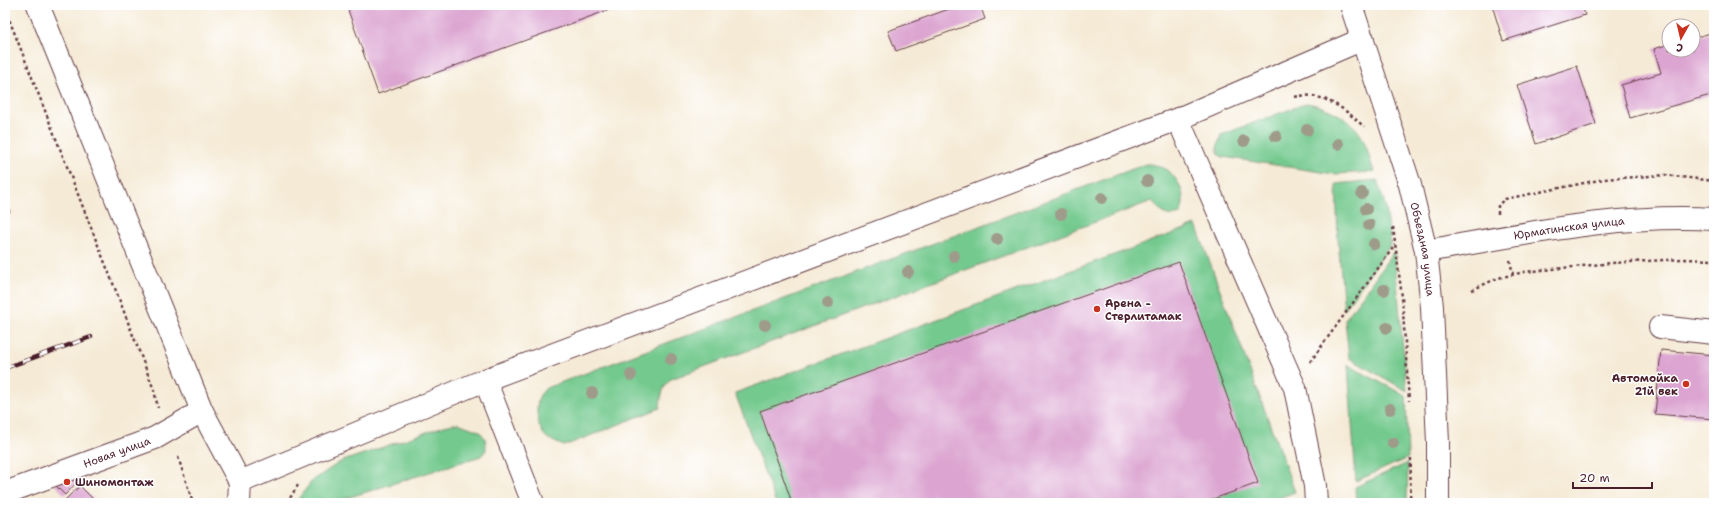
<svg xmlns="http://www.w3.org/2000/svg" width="1719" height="508" viewBox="0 0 1719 508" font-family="'Shantell Sans',sans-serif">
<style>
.green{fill:#73c98e;stroke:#5e745c}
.building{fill:#dca5d1}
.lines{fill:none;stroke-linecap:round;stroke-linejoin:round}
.minor-casing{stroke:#643d44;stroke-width:24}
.path{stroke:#643d44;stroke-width:2.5;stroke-dasharray:3 3;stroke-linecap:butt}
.minor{stroke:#fff;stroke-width:22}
.rail-casing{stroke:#4a1f2b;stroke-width:4.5}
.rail{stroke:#fff;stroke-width:3;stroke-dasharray:9;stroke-linecap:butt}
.tree{fill:#9f9b8b}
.poi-dot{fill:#c8321e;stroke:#fff;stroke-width:1.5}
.labels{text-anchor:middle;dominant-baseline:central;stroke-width:3;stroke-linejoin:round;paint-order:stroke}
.street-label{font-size:11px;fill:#4a1f2b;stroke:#fff}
.poi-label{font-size:11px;font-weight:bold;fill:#4a1f2b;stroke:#fff;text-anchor:start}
</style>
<rect width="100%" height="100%" fill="#fff"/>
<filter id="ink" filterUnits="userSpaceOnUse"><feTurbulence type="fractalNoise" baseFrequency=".025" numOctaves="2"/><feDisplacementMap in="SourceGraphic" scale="8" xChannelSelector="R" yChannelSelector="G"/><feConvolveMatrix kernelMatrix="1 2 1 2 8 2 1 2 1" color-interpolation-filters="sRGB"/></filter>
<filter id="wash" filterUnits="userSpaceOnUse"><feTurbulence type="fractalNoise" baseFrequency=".012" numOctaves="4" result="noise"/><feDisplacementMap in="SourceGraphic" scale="16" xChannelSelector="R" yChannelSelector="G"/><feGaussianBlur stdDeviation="0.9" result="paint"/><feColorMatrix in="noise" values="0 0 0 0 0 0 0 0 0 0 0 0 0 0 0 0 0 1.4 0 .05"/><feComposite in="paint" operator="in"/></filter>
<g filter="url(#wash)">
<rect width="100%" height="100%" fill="#f5ead5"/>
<!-- green -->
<path class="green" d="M1307 103C1328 107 1353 119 1363 139 1368 149 1370 161 1374 172L1334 174 1223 157 1219 155 1217 148 1221 135Z
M1146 164C1171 163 1191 191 1180 214 1164 219 1162 211 1152 201L671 379C662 387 661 396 660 408L564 446C559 444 554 442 549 439 537 432 534 408 540 395 542 393 544 390 546 388Z
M1377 180 1386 208 1391 244 1344 310 1338 239 1336 184Z
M1196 225 1295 492 1265 503H776L735 393Z
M1394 251 1407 391 1349 358 1345 320Z
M1348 365 1406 396 1408 458 1356 481Z
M458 423 479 431 485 438 486 450 481 456 331 503H295L312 481 340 462 444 426Z
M1408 463 1407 503H1356L1355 487Z"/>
<g id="blocks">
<!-- building -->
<path class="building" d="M362 5H622L378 94 348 10Z
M960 5H980L985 19 896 51 888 31Z
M1492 5H1582L1585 15 1503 41Z
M1714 32V94L1630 118 1621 85 1661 73 1654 49 1669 44V50H1693V38Z
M1577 66 1596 124 1536 144 1517 85Z
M5 198 10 212 5 214Z
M1179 262 1258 483 1202 503H792L760 411Z
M1661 350 1714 355V419L1655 414Z
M68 470 79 480 65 495 55 485Z
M80 486 97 503H62L72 493Z"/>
</g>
</g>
<g filter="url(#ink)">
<use href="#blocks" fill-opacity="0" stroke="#643d44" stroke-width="1"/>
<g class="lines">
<!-- minor casing -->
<g class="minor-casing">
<g id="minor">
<path d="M38 5 202 411 240 482"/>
<path id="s1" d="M1351 5 1410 185 1426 251 1432 307 1438 443V503"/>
<path d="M1178 119 1295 388 1315 486 1316 503"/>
<path id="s2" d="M1426 251C1520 235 1619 213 1714 219"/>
<path d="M1660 327 1714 333"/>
<path d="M485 380 533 503"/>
<path d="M240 482 485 380 1178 119 1363 39"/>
<path id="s3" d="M5 493 155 438 202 411"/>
<path d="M239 503 240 482"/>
</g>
</g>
<!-- path -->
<path class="path" d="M5 9 116 291 154 390 158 408
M1295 97C1321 90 1347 110 1364 127
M1498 214V205L1505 199 1604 179 1665 175 1714 181
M1393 227 1402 297 1409 401
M1510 260 1513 275
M1472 290 1498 278 1524 272 1612 263 1683 259 1714 260
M1310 362 1395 245
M178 457 193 503
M287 503 298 485
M1410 503 1411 456"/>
<!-- minor -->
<use href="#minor" class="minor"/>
<!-- rail casing -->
<g class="rail-casing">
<path id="rail" d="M5 368 91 337"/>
</g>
<!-- rail -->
<use href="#rail" class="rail"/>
</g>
<!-- trees -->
<g class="tree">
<circle cx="1307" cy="130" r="6"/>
<circle cx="1276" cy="136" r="6"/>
<circle cx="1244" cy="141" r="6"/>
<circle cx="1338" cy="144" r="6"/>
<circle cx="1147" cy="181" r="6"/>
<circle cx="1362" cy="193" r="6"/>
<circle cx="1102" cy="198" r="6"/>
<circle cx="1366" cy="209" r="6"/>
<circle cx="1061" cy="214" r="6"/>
<circle cx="1369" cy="225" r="6"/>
<circle cx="997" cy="239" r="6"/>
<circle cx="1374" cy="244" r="6"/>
<circle cx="954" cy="256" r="6"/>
<circle cx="908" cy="272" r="6"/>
<circle cx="1384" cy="290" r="6"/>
<circle cx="828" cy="303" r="6"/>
<circle cx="765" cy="325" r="6"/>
<circle cx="1387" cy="328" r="6"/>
<circle cx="671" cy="359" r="6"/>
<circle cx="631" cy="375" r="6"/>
<circle cx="592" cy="393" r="6"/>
<circle cx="1390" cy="409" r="6"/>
<circle cx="1393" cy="443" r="6"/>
</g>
</g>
<!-- markers -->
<g class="poi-dot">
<circle cx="1097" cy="309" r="4"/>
<circle cx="1686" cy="384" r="4"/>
<circle cx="67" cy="482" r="4"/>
</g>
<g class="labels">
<!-- street labels -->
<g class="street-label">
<text stroke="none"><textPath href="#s2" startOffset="145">Юрматинская улица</textPath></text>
<text stroke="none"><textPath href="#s1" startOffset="255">Объездная улица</textPath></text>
<text stroke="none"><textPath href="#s3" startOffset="119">Новая улица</textPath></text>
</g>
<!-- poi labels -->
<g class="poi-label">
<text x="1105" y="303">Арена -<tspan x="1105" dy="13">Стерлитамак</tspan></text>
<text x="1678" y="378" text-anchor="end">Автомойка<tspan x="1678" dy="13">21й век</tspan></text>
<text x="75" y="482">Шиномонтаж</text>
</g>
</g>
<!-- margin -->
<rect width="1719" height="508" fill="none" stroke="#fff" stroke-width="20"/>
<!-- north arrow -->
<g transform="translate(1681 38) rotate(188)"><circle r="19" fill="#ffffff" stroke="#b7a5aa"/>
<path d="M0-3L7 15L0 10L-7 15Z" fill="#c8321e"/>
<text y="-6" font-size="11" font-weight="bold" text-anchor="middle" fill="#4a1f2b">С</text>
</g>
<!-- scale -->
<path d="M1573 482v6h79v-6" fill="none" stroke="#4a1f2b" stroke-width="2"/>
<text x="1579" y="482" font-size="12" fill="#4a1f2b" stroke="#ffffff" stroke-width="3" paint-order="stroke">20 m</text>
</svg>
